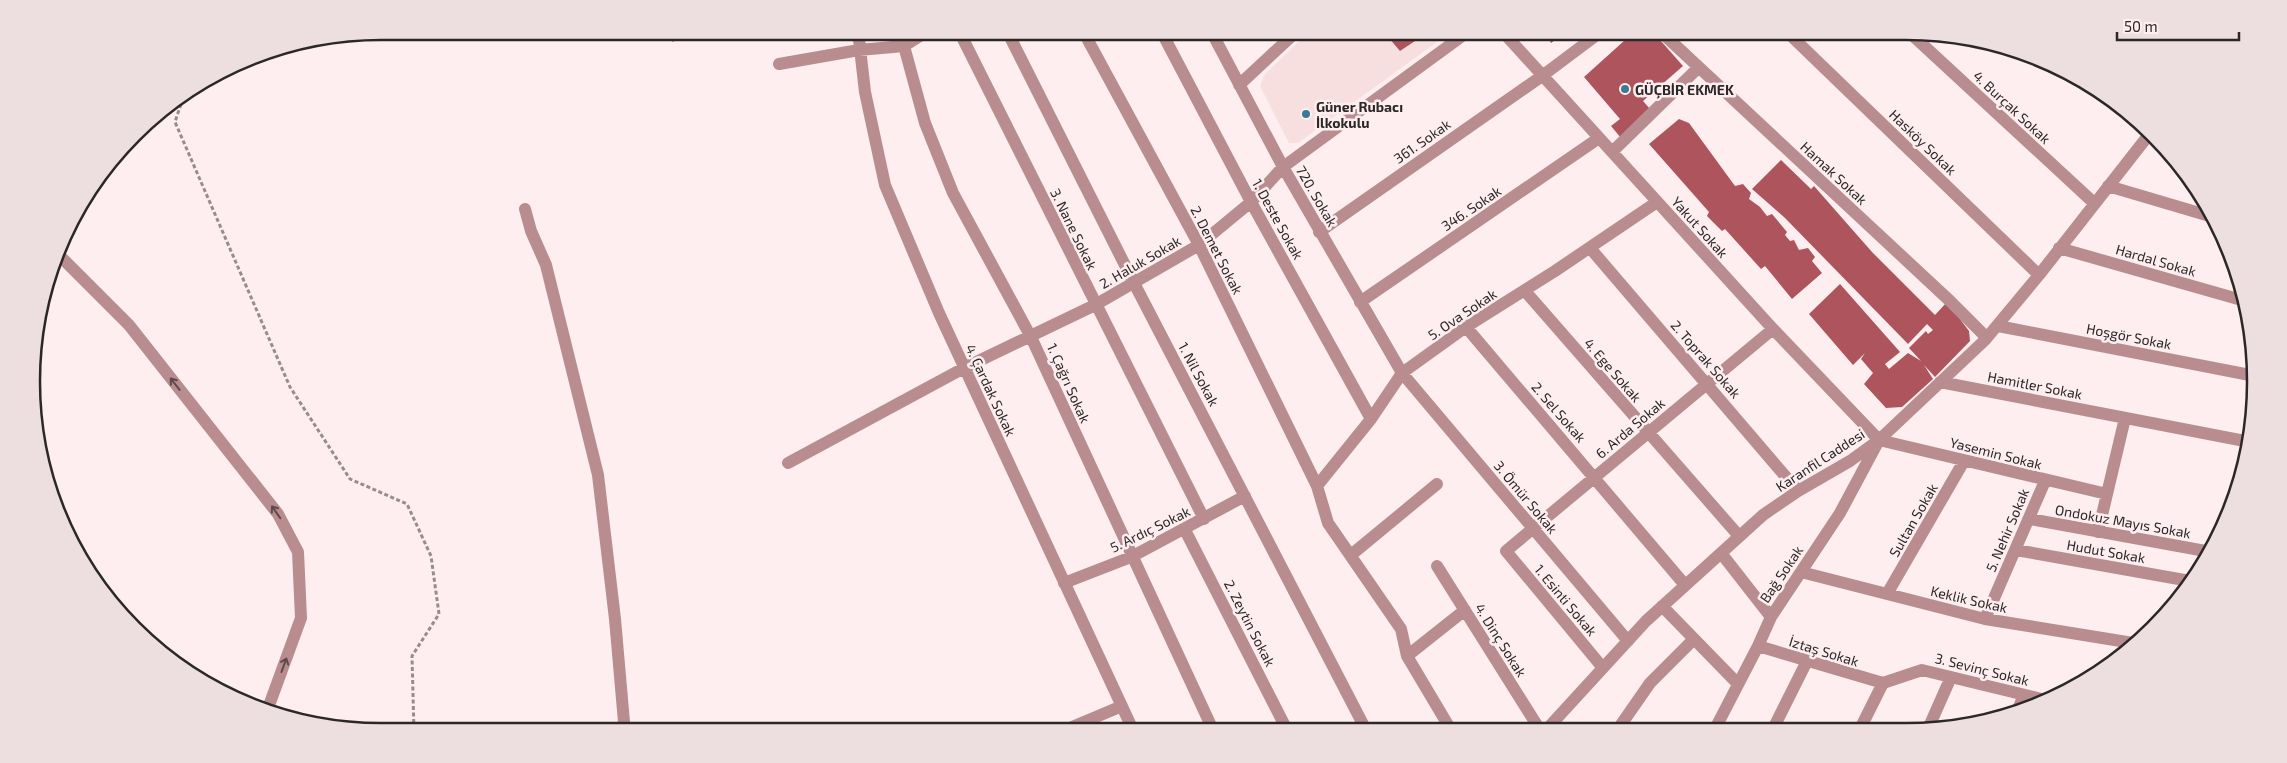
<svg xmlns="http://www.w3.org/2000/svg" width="2287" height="763" viewBox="0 0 2287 763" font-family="'Exo 2',sans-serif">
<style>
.built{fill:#f7dedf}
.building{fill:#ae545d}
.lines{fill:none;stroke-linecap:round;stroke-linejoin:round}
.path{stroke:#978c8d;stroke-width:3;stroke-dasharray:4 2.5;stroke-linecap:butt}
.minor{stroke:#b98d8f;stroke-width:12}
.major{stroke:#813840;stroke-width:12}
.oneway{stroke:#5e4b4c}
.poi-dot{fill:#3d7990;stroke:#feeeef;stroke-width:2}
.labels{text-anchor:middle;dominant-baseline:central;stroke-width:5;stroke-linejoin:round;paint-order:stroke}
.poi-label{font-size:14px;font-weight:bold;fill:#2d2828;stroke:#feeeef;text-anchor:start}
.street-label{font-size:14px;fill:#2d2828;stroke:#feeeef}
.rim{fill:none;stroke:#2d2828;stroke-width:2.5}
</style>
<rect width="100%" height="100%" fill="#feeeef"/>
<!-- built -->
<path class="built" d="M1310 31H1452L1298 143H1289L1260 86 1265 74Z"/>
<!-- building -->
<path class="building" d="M663 31H685L673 42Z
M1383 31H1430L1400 51Z
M1535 31H1567L1551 43 1547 36 1541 39Z
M1635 31H1640L1646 37 1653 32 1683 66 1643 101 1650 109 1621 138 1611 126 1620 119 1584 77Z
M1679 119 1689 123 1735 186 1743 184 1751 193 1749 199 1760 207 1767 216 1772 214 1787 232 1785 235 1790 241 1794 240 1799 250 1808 248 1815 257 1812 261 1822 273 1792 299 1765 266 1761 269 1725 229 1722 231 1707 216 1709 212 1649 144Z
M1781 160 1811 189 1814 186 1872 252 1935 315 1947 302 1969 331 1970 341 1935 377 1924 365 1933 379 1902 407 1886 408 1864 384 1873 373 1861 359 1865 353 1853 365 1809 314 1840 284 1900 352 1885 364 1889 369 1908 353 1921 361 1909 348 1926 331 1928 334 1933 330 1927 324 1908 344 1785 218 1752 189Z"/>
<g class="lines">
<!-- path -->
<path class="path" d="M183 98 175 122 290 387 350 479 407 504 431 556 439 614 412 656 414 732"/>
<!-- minor -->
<path class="minor" d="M858 31 865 92 885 185 939 313 1133 730
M959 31 1204 519
M1007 31 1134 283 1366 730
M1083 31 1199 245 1317 486 1328 523 1401 629 1407 656 1451 730
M1161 31 1251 202 1371 419
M1211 31 1283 167 1402 373 1628 641
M1502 31 1773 329 1879 440
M1660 31 1950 301 1984 335 1985 340
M1786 31 2039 275
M1909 32 2094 203
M904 46 925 123 953 193 1031 337 1213 730
M779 64 859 50 904 46 928 31
M1239 85 1297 31
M1612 152 1698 68
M2108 186 2213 217
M525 209 531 231 546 265 598 475 615 619 624 722 620 731
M1319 232 1542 76 1602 31
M1590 248 1798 491
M2059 248 2245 301
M59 255 129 325 278 514 298 552 301 618 267 711
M1525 291 1739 536
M1360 302 1599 138
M1998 326 2255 376
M1466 327 1685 585
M1940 382 2250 442
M1879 440 2107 494
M788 463 964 368 1095 305 1199 245 1251 202 1283 167 1469 31
M1317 486 1371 419 1402 373 1466 327 1555 271 1657 202
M2030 519 2211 552
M1185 530 1287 730
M2098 532 2125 418
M2016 550 2190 581
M1721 553 1771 617
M1351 555 1437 484
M1437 566 1540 730
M1801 572 1985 619 2133 643
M1064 583 1131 557 1245 496
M1887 594 1964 461
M1662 606 1738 684
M1985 619 2045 481
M1758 646 1883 683
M1407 656 1465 610
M1603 668 1506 551 1773 329
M1883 683 1922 670 2046 700
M2018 709 2024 695
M1547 729 1646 621 1763 515 1798 491 1850 461 1879 440 1985 340 2039 275 2151 132 2143 125
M1618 729 1650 683 1694 639
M1715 729 1758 646 1771 617 1840 513 1878 442
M1773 729 1807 661
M1860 729 1883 683
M1928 729 1951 677
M1065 730 1122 706"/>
<!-- major -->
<path class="major" d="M2151 132 2152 133"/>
</g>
<!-- one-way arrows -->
<defs><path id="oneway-shaft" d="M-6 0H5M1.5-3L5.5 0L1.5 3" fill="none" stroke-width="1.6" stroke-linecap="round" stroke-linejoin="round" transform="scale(1.25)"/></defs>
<g class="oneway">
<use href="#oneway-shaft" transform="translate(175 384) rotate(-128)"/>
<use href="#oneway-shaft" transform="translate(276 512) rotate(-125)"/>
<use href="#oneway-shaft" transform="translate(284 665) rotate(-70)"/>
</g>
<!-- markers -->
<g class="poi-dot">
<circle cx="1625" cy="89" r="5"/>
<circle cx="1306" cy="114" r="5"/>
</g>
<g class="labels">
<!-- poi labels -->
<g class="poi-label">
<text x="1635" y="89">GÜÇBİR EKMEK</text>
<text x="1316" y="106">Güner Rubacı<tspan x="1316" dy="16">İlkokulu</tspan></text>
</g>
<!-- street labels -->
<g class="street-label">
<text transform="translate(2012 107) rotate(43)">4. Burçak Sokak</text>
<text transform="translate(1422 141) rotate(-35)">361. Sokak</text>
<text transform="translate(1923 142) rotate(44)">Hasköy Sokak</text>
<text transform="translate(1834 173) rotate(43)">Hamak Sokak</text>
<text transform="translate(1317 196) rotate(60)">720. Sokak</text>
<text transform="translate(1471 208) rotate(-34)">346. Sokak</text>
<text transform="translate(1278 219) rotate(61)">1. Deste Sokak</text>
<text transform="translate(1700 227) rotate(48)">Yakut Sokak</text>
<text transform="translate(1074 229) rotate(64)">3. Nane Sokak</text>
<text transform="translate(1217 250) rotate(63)">2. Demet Sokak</text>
<text transform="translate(2156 260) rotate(16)">Hardal Sokak</text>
<text transform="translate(1140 262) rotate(-30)">2. Haluk Sokak</text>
<text transform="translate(1462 314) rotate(-34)">5. Ova Sokak</text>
<text transform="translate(2129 336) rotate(11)">Hoşgör Sokak</text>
<text transform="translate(1706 359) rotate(49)">2. Toprak Sokak</text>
<text transform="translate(1613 370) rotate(49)">4. Ege Sokak</text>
<text transform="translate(1199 374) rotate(62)">1. Nil Sokak</text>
<text transform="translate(1069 383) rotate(66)">1. Çağrı Sokak</text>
<text transform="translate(2035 385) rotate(11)">Hamitler Sokak</text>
<text transform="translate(991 390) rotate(65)">4. Çardak Sokak</text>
<text transform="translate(1559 412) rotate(49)">2. Sel Sokak</text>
<text transform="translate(1630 428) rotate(-40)">6. Arda Sokak</text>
<text transform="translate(1996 453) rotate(14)">Yasemin Sokak</text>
<text transform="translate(1820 460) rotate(-33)">Karanfil Caddesi</text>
<text transform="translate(1526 497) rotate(50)">3. Ömür Sokak</text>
<text transform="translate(1913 520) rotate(-60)">Sultan Sokak</text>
<text transform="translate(2123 521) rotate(10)">Ondokuz Mayıs Sokak</text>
<text transform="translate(1150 529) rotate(-26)">5. Ardıç Sokak</text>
<text transform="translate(2007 530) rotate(-67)">5. Nehir Sokak</text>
<text transform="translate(2106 551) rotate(10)">Hudut Sokak</text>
<text transform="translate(1781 574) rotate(-56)">Bağ Sokak</text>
<text transform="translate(1969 599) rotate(13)">Keklik Sokak</text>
<text transform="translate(1566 600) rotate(50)">1. Esinti Sokak</text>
<text transform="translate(1250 623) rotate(63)">2. Zeytin Sokak</text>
<text transform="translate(1501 640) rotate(58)">4. Dinç Sokak</text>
<text transform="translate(1824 651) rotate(17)">İztaş Sokak</text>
<text transform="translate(1982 669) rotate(14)">3. Sevinç Sokak</text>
</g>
</g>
<!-- crop -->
<path d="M0 0H2287V763H0ZM381 40H1906A341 341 0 0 1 2247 381V382A341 341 0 0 1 1906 723H381A341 341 0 0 1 40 382V381A341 341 0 0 1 381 40Z" fill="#eddedf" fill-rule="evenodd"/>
<path class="rim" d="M381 40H1906A341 341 0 0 1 2247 381V382A341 341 0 0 1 1906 723H381A341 341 0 0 1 40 382V381A341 341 0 0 1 381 40Z"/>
<!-- scale -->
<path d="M2117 32v8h122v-8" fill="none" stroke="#2d2828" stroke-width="2.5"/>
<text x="2124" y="32" font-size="15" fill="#2d2828" stroke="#feeeef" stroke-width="4" paint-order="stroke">50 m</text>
</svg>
